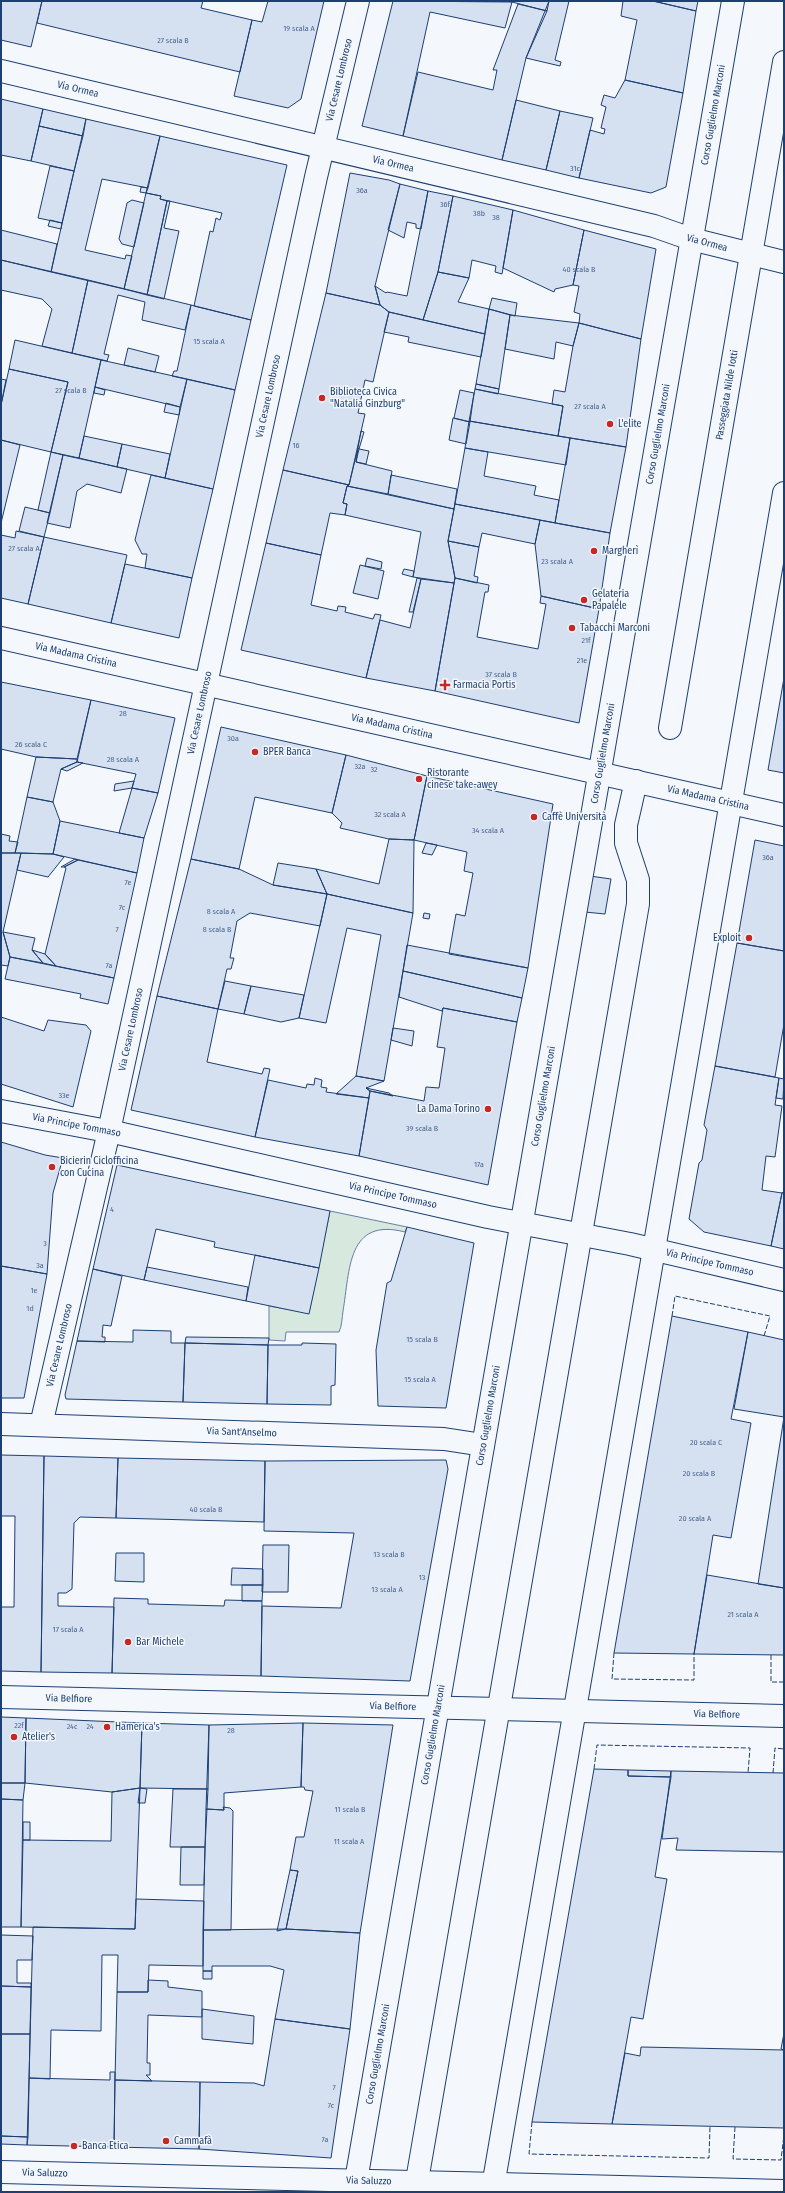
<svg xmlns="http://www.w3.org/2000/svg" width="785" height="2193" viewBox="0 0 785 2193" font-family="'Fira Sans Condensed',sans-serif">
<style>
.green{fill:#d7e8df;stroke:#687fa3}
.building{fill:#d5e0f0;stroke:#1d3f73}
.lines{fill:none;stroke-linecap:round;stroke-linejoin:round}
.pedestrian-casing{stroke:#1d3f73;stroke-width:24}
.minor-casing{stroke:#1d3f73;stroke-width:24}
.tertiary-casing{stroke:#1d3f73;stroke-width:24}
.pedestrian{stroke:#f4f7fb;stroke-width:22}
.minor{stroke:#f4f7fb;stroke-width:22}
.tertiary{stroke:#f4f7fb;stroke-width:22}
.fence{stroke:#1d3f73;stroke-width:1;stroke-dasharray:5 2;stroke-linecap:butt}
.poi-dot{fill:#c62828;stroke:#f4f7fb;stroke-width:1.5}
.labels{text-anchor:middle;dominant-baseline:central;stroke-width:3;stroke-linejoin:round;paint-order:stroke}
.number-label{font-size:8px;fill:#4b6792}
.street-label{font-size:10px;fill:#1d3f73;stroke:#f4f7fb}
.poi-label{font-size:10px;fill:#1d3f73;stroke:#f4f7fb;text-anchor:start}
</style>
<rect width="100%" height="100%" fill="#f4f7fb"/>
<!-- green -->
<path class="green" d="M330 1211 407 1227 405 1232C347 1217 350 1270 343 1311 342 1318 342 1326 339 1332H286L285 1341 269 1340V1306L309 1313Z"/>
<!-- building -->
<path class="building" d="M1 1H42L31 47 1 40Z
M42 1H203L201 8 252 20 240 72 37 23Z
M268 1H324L301 99 288 108 234 96 252 20 262 22Z
M393 1 512 2 505 28 430 12 403 136 362 126Z
M508 1H549L547 11Z
M549 1H569L555 60 561 62 560 66 526 58Z
M623 1H653L696 11 683 93 625 80 637 20 621 16Z
M653 1H698L696 11Z
M518 4 547 11 526 58 502 160 403 136 418 72 493 90 497 70H493Z
M625 80 683 93 666 187 651 193 579 178 590 130 604 134 605 129 601 128 606 107 601 105 604 95 615 98Z
M1 99 43 109 31 161 1 155Z
M516 100 560 111 546 170 502 160Z
M43 109 86 119 83 136 39 126Z
M560 111 593 118 579 178 546 170Z
M86 119 160 136 148 188 102 179 85 250 125 259 126 255 132 256 124 289 51 272Z
M39 126 83 136 74 171 31 161Z
M160 136 287 165 251 320 194 306 210 231 213 232 216 218 220 220 222 213 160 199 161 196 146 193Z
M50 166 74 171 62 223 38 218Z
M350 173 389 180 400 184 375 286 380 305 326 293Z
M400 184 428 191 421 229 416 228V224L407 222 404 238 388 230Z
M141 187 148 188 146 193 140 192Z
M428 191 453 196 438 272 423 320 389 312 380 305 375 286 386 293 387 292 407 296Z
M146 193 161 196 160 199 167 201 147 295 124 289Z
M453 196 513 210 502 274 495 272 496 266 472 260 469 278 438 272Z
M132 200 144 203 134 247 122 244 119 239 127 203Z
M167 201H170L164 228 179 231 164 299 147 295Z
M513 210 584 230 573 285 555 289 554 292 503 268Z
M50 220 62 223 61 229 48 226Z
M1 230 57 244 51 272 1 260Z
M584 230 656 249 641 339 579 323 580 314 574 312 579 286 573 285Z
M1 260 88 280 72 353 42 346 52 309 42 299 1 290Z
M438 272 469 278 458 302 489 309 485 334 423 320Z
M88 280 191 305 185 330 142 320 145 302 118 295 104 354 109 355 107 361 72 353Z
M326 293 380 305 389 312 373 382 365 380 358 413 365 414 349 485 283 470Z
M492 298 517 303 515 316 489 309Z
M191 305 251 320 235 390 172 376 174 371H177Z
M489 309 510 315 499 389 476 384Z
M389 312 485 334 481 357 408 342 409 337 384 332Z
M510 315 579 323 573 346 556 342 554 359 505 349Z
M579 323 641 339 626 447 558 436 563 406 552 404 554 390 565 392 573 346Z
M15 340 101 360 79 458 51 452 68 382 9 369Z
M128 348 159 356 155 372 124 365Z
M101 360 187 379 180 407 95 387Z
M9 369 68 382 51 452 1 440V405Z
M1 379 6 380 1 405Z
M187 379 235 390 213 489 165 478Z
M476 384 499 389 498 394 475 389Z
M95 387 105 390 104 395 94 393Z
M475 389 563 406 558 436 469 421Z
M460 390 474 393 470 422 454 418Z
M166 403 180 407 179 415 164 412Z
M453 418 470 422 466 444 449 440Z
M469 421 570 438 566 465 465 448Z
M361 431 364 432 359 449 358 448Z
M84 436 122 444 117 467 79 458Z
M570 438 626 447 610 533 555 523Z
M1 440 20 445 1 523Z
M122 444 170 454 165 478 117 467Z
M358 448 356 462 392 471 388 494 347 486 349 485Z
M465 448 488 452 484 476 536 486 534 495 559 500 555 523 455 504Z
M359 449 369 451 366 464 356 462Z
M51 452 63 455 50 513 38 510Z
M63 455 127 469 121 493 87 484 77 491 70 528 47 523Z
M283 470 349 485 347 486 343 503 347 504 345 515 330 513 321 555 266 543Z
M151 475 213 489 192 578 145 568 147 554H142L135 540Z
M391 475 457 489 454 509 388 494Z
M347 486 454 509 448 541 455 578 454 583 413 577 421 532 345 515 347 504 343 503Z
M455 504 540 520 535 544 482 533 479 547 448 541Z
M25 507 50 513 44 537 19 531Z
M540 520 610 533 599 609 541 596 535 544Z
M16 531 44 537 28 604 1 598V535L15 538Z
M44 537 127 555 111 623 28 604Z
M448 541 479 547 474 576 478 577 477 583 455 578Z
M266 543 321 555 311 605 337 611 338 606 346 607 345 612 373 619 375 614 381 615 366 678 241 650Z
M367 558 382 562 381 569 365 566Z
M125 564 192 578 179 638 111 623Z
M360 565 384 571 378 599 353 593Z
M404 569 414 571 413 577 402 574Z
M417 578 421 579 413 612H409Z
M455 578 489 585 488 592H485L477 637 538 649 546 604 540 603 541 596 599 609 579 723 435 691Z
M421 579 454 583 435 691 366 678 380 620 410 628Z
M784 678V773L768 770Z
M1 682 91 700 77 759 36 757 1 749Z
M91 700 175 718 158 793 132 788 136 774 77 762Z
M221 727 346 755 332 813 255 797 239 869 191 859Z
M346 755 427 776 414 840 389 839 340 828 342 823 332 813Z
M36 757 77 759V762L61 769 53 802 27 797Z
M77 762 83 763 67 771 61 769Z
M427 776 553 804 528 968 449 954 456 914 465 916 473 873 464 871 467 852 414 840Z
M134 781 132 788 114 791 115 784Z
M132 788 158 793 144 838 119 833Z
M27 797 53 802 60 821 53 854 15 853Z
M60 821 144 838 137 873 53 854Z
M1 834 10 836 9 841 18 842 15 853H1Z
M389 839 414 840 413 913 327 894 316 869 379 884Z
M755 840 784 846V951L737 943Z
M426 843 437 845 432 855 422 853Z
M1 853H21L3 932 10 957 8 966 1 965Z
M21 853 53 854 64 857 48 877 17 870Z
M75 859 78 860 64 867H61Z
M191 859 239 869 273 885 327 894 320 926 250 913 237 921 230 958H234L231 969H227L218 1009 157 996Z
M78 860 137 873 114 978 56 966 45 954 66 868 64 867Z
M278 863 316 869 327 894 273 885Z
M590 876 611 879 605 914 585 912Z
M327 894 413 913 384 1081 356 1076 381 935 347 928 326 1023 299 1018Z
M424 913 430 914 429 919 423 918Z
M3 932 35 938 32 950 43 963 10 957Z
M737 943 784 951V1024L775 1077 715 1066Z
M407 945 528 968 522 998 403 971Z
M32 950 45 954 56 966 43 963Z
M10 957 114 978 108 1004 80 998 81 994 5 979Z
M403 971 522 998 517 1022 443 1008 442 1011 399 997Z
M225 981 251 986 244 1014 218 1009Z
M251 986 304 995 299 1018 281 1022 244 1014Z
M157 996 218 1009 207 1062 262 1074 264 1068 270 1069 255 1137 131 1110Z
M443 1008 517 1022 488 1185 359 1156 370 1091 424 1101 426 1087 439 1088 445 1048 437 1047Z
M1 1017 44 1031 48 1020 86 1025 91 1031 73 1107 1 1084Z
M393 1028 414 1031 412 1046 391 1040Z
M715 1066 779 1078 775 1105 782 1106 775 1157 766 1156 762 1190 782 1193 771 1246 704 1232 689 1219 699 1163 702 1160 707 1130 704 1125Z
M356 1076 384 1081 366 1088 370 1091 369 1098 336 1094Z
M315 1078 322 1080 321 1087 327 1088 326 1092 369 1098 359 1156 255 1137 268 1080 306 1088 307 1084 314 1085Z
M779 1078 784 1079 783 1099 776 1098Z
M366 1088 389 1093 393 1096 370 1091Z
M1 1142 45 1155 63 1158 53 1193 47 1274 1 1266Z
M117 1165 330 1211 319 1268 214 1247 215 1242 156 1229 144 1280 93 1269Z
M784 1191V1249L771 1246 782 1193Z
M407 1227 474 1243 446 1408 378 1406 376 1350 387 1283 391 1281Z
M255 1255 319 1268 309 1314 246 1301Z
M1 1266 47 1274 24 1398H1Z
M147 1267 248 1287 246 1301 144 1280Z
M93 1269 122 1276 111 1326 103 1325 102 1337H105V1342L77 1341Z
M672 1316 748 1332 731 1419 751 1423 731 1538 713 1535 694 1654 614 1653Z
M133 1330 171 1331V1343H185L183 1402 66 1399 65 1395 77 1341 133 1342Z
M748 1332 784 1340V1417L734 1409Z
M186 1337 269 1338 268 1345 185 1343Z
M185 1343 268 1345 267 1404 183 1402Z
M302 1343 336 1344 335 1385 331 1386V1405L267 1404 268 1345H302Z
M784 1417V1588L758 1584Z
M1 1455 44 1456 41 1672 1 1671V1607H14L15 1516H1Z
M44 1456 118 1458 116 1518 80 1517 74 1523 72 1589 66 1593H58V1606L114 1607 112 1673 41 1672Z
M118 1458 265 1461 264 1522 116 1518Z
M446 1460 448 1469 410 1681 261 1676 262 1606 341 1608 354 1533 264 1531 265 1461Z
M263 1545H289L288 1592H262Z
M116 1553H144V1582L115 1581Z
M232 1568 263 1569V1585H231Z
M707 1575 784 1588V1655L694 1654Z
M242 1585H263L262 1601H242Z
M114 1598 148 1599V1604L224 1606 225 1600 262 1601 261 1676 112 1673Z
M1 1717 26 1718 25 1783H1Z
M26 1718 142 1723 140 1788 112 1792 25 1783Z
M142 1723 209 1725 208 1789 140 1788Z
M303 1723 393 1725 360 1933 286 1929 298 1871 290 1870 296 1837H304L313 1791 305 1790 304 1787H301Z
M303 1723 301 1787 224 1793V1810L206 1809 209 1725Z
M594 1769 628 1770V1776L671 1777 655 1877 667 1879 643 2019 631 2017 612 2124 532 2122Z
M628 1770 671 1771V1777L628 1776Z
M671 1771 784 1773V1852L676 1850 678 1838 662 1839Z
M1 1783H25L23 1800 1 1799Z
M140 1788 135 1929 21 1927 23 1840 111 1841 112 1792Z
M140 1788 147 1789 145 1803H138Z
M173 1789H208L205 1847H170Z
M1 1799 23 1800 21 1927H1Z
M223 1807 230 1808 233 1811 231 1930H203L206 1809 224 1810Z
M23 1822H30V1840H23Z
M181 1847H205L204 1885H180Z
M290 1870 298 1871 286 1929 277 1931Z
M136 1899 204 1901 203 1966 149 1965 148 1992H117L118 1955H102L101 2031 51 2030 50 2079 29 2078 33 1927 135 1929Z
M286 1929 360 1933 350 2029 275 2019 284 1970 270 1966H212V1971H203V1930Z
M1 1935 33 1936 32 1960H17V1983H31V1987L1 1986Z
M203 1971H212V1979H203Z
M148 1980 168 1981V1987L202 1991V2017L148 2015 147 2063H150V2075H146L152 2081 115 2080 117 1992H148Z
M1 1986 31 1987 30 2034H1Z
M202 2009 254 2016 253 2044 202 2039Z
M275 2019 350 2029 331 2158 199 2149 200 2082 254 2083 264 2086Z
M784 2033V2050L781 2049Z
M1 2034H30L28 2137 1 2136Z
M641 2047 784 2050V2128L612 2124 625 2053 640 2056Z
M110 2072H115L114 2147 27 2145 29 2078 110 2080Z
M115 2080 200 2082 199 2149 114 2147Z
M1 2136 28 2137 27 2145 1 2144Z"/>
<g class="lines">
<!-- pedestrian casing -->
<g class="pedestrian-casing">
<g id="pedestrian">
<path d="M691 239 784 262"/>
<path id="s1" d="M670 728 784 62"/>
<path id="s2" d="M41 1425 109 1131"/>
</g>
</g>
<!-- minor casing -->
<g class="minor-casing">
<g id="minor">
<path id="s3" d="M1 71 654 226 691 239"/>
<path id="s4" d="M1 1111 118 1133 488 1217 630 1244 784 1280"/>
<path id="s5" d="M109 1131 316 177 358 1"/>
<path id="s6" d="M1 1424 444 1439 483 1445"/>
<path id="s7" d="M1 1697 784 1716"/>
<path id="s8" d="M1 2172 784 2191"/>
<path id="s9" d="M354 2192 733 1"/>
<path d="M415 2192 638 904V880L626 843V825L636 781"/>
<path d="M492 2192 784 493"/>
</g>
</g>
<!-- tertiary casing -->
<g class="tertiary-casing">
<g id="tertiary">
<path id="s10" d="M1 638 784 815"/>
</g>
</g>
<!-- pedestrian -->
<use href="#pedestrian" class="pedestrian"/>
<!-- minor -->
<use href="#minor" class="minor"/>
<!-- tertiary -->
<use href="#tertiary" class="tertiary"/>
<!-- fence -->
<path class="fence" d="M672 1316 675 1296 770 1316 764 1336
M614 1653 612 1679 694 1680V1654
M771 1655V1682H784
M594 1769 597 1745 750 1748 748 1773
M773 1773 775 1748 784 1749
M532 2122 529 2154 709 2158 710 2126
M735 2127 733 2159 781 2160 784 2135"/>
</g>
<!-- markers -->
<g class="poi-dot">
<circle cx="322" cy="398" r="4"/>
<circle cx="610" cy="424" r="4"/>
<circle cx="594" cy="551" r="4"/>
<circle cx="584" cy="600" r="4"/>
<circle cx="572" cy="628" r="4"/>
<path d="M443 679h4v4h4v4h-4v4h-4v-4h-4v-4h4z"/>
<circle cx="255" cy="752" r="4"/>
<circle cx="419" cy="779" r="4"/>
<circle cx="534" cy="817" r="4"/>
<circle cx="749" cy="938" r="4"/>
<circle cx="488" cy="1109" r="4"/>
<circle cx="52" cy="1167" r="4"/>
<circle cx="128" cy="1642" r="4"/>
<circle cx="107" cy="1727" r="4"/>
<circle cx="14" cy="1737" r="4"/>
<circle cx="166" cy="2141" r="4"/>
<circle cx="74" cy="2146" r="4"/>
</g>
<g class="labels">
<!-- number labels -->
<g class="number-label">
<text x="299" y="28">19 scala A</text>
<text x="173" y="40">27 scala B</text>
<text x="575" y="168">31c</text>
<text x="362" y="190">36a</text>
<text x="445" y="204">36f</text>
<text x="479" y="213">38b</text>
<text x="496" y="217">38</text>
<text x="579" y="269">40 scala B</text>
<text x="209" y="341">15 scala A</text>
<text x="71" y="390">27 scala B</text>
<text x="590" y="406">27 scala A</text>
<text x="296" y="445">16</text>
<text x="24" y="548">27 scala A</text>
<text x="557" y="561">23 scala A</text>
<text x="586" y="640">21f</text>
<text x="582" y="660">21e</text>
<text x="501" y="674">37 scala B</text>
<text x="123" y="713">28</text>
<text x="233" y="738">30a</text>
<text x="31" y="744">26 scala C</text>
<text x="123" y="759">28 scala A</text>
<text x="360" y="766">32a</text>
<text x="374" y="769">32</text>
<text x="390" y="814">32 scala A</text>
<text x="488" y="830">34 scala A</text>
<text x="768" y="857">36a</text>
<text x="128" y="882">7e</text>
<text x="122" y="907">7c</text>
<text x="221" y="911">8 scala A</text>
<text x="117" y="929">7</text>
<text x="217" y="929">8 scala B</text>
<text x="109" y="965">7a</text>
<text x="64" y="1095">33e</text>
<text x="422" y="1128">39 scala B</text>
<text x="479" y="1164">17a</text>
<text x="112" y="1209">4</text>
<text x="45" y="1243">3</text>
<text x="40" y="1265">3a</text>
<text x="34" y="1290">1e</text>
<text x="30" y="1308">1d</text>
<text x="422" y="1339">15 scala B</text>
<text x="420" y="1379">15 scala A</text>
<text x="706" y="1442">20 scala C</text>
<text x="699" y="1473">20 scala B</text>
<text x="206" y="1509">40 scala B</text>
<text x="695" y="1518">20 scala A</text>
<text x="389" y="1554">13 scala B</text>
<text x="422" y="1577">13</text>
<text x="387" y="1589">13 scala A</text>
<text x="743" y="1614">21 scala A</text>
<text x="68" y="1629">17 scala A</text>
<text x="19" y="1725">22f</text>
<text x="72" y="1726">24c</text>
<text x="90" y="1726">24</text>
<text x="231" y="1730">28</text>
<text x="350" y="1809">11 scala B</text>
<text x="349" y="1841">11 scala A</text>
<text x="334" y="2087">7</text>
<text x="331" y="2105">7c</text>
<text x="325" y="2139">7a</text>
</g>
<!-- street labels -->
<g class="street-label">
<text stroke="none"><textPath href="#s5" startOffset="1076">Via Cesare Lombroso</textPath></text>
<text stroke="none"><textPath href="#s3" startOffset="79">Via Ormea</textPath></text>
<text stroke="none"><textPath href="#s9" startOffset="2108">Corso Guglielmo Marconi</textPath></text>
<text stroke="none"><textPath href="#s3" startOffset="403">Via Ormea</textPath></text>
<text transform="translate(707 243) rotate(15)">Via Ormea</text>
<text stroke="none"><textPath href="#s1" startOffset="338">Passeggiata Nilde Iotti</textPath></text>
<text stroke="none"><textPath href="#s5" startOffset="752">Via Cesare Lombroso</textPath></text>
<text stroke="none"><textPath href="#s9" startOffset="1784">Corso Guglielmo Marconi</textPath></text>
<text stroke="none"><textPath href="#s10" startOffset="77">Via Madama Cristina</textPath></text>
<text stroke="none"><textPath href="#s5" startOffset="428">Via Cesare Lombroso</textPath></text>
<text stroke="none"><textPath href="#s10" startOffset="401">Via Madama Cristina</textPath></text>
<text stroke="none"><textPath href="#s9" startOffset="1460">Corso Guglielmo Marconi</textPath></text>
<text stroke="none"><textPath href="#s10" startOffset="725">Via Madama Cristina</textPath></text>
<text stroke="none"><textPath href="#s5" startOffset="104">Via Cesare Lombroso</textPath></text>
<text stroke="none"><textPath href="#s9" startOffset="1112">Corso Guglielmo Marconi</textPath></text>
<text stroke="none"><textPath href="#s4" startOffset="77">Via Principe Tommaso</textPath></text>
<text stroke="none"><textPath href="#s4" startOffset="401">Via Principe Tommaso</textPath></text>
<text stroke="none"><textPath href="#s4" startOffset="725">Via Principe Tommaso</textPath></text>
<text stroke="none"><textPath href="#s2" startOffset="82">Via Cesare Lombroso</textPath></text>
<text stroke="none"><textPath href="#s9" startOffset="788">Corso Guglielmo Marconi</textPath></text>
<text stroke="none"><textPath href="#s6" startOffset="241">Via Sant'Anselmo</textPath></text>
<text stroke="none"><textPath href="#s7" startOffset="68">Via Belfiore</textPath></text>
<text stroke="none"><textPath href="#s7" startOffset="392">Via Belfiore</textPath></text>
<text stroke="none"><textPath href="#s7" startOffset="716">Via Belfiore</textPath></text>
<text stroke="none"><textPath href="#s9" startOffset="464">Corso Guglielmo Marconi</textPath></text>
<text stroke="none"><textPath href="#s9" startOffset="140">Corso Guglielmo Marconi</textPath></text>
<text stroke="none"><textPath href="#s8" startOffset="44">Via Saluzzo</textPath></text>
<text stroke="none"><textPath href="#s8" startOffset="368">Via Saluzzo</textPath></text>
</g>
<!-- poi labels -->
<g class="poi-label">
<text x="330" y="392">Biblioteca Civica<tspan x="330" dy="12">"Natalia Ginzburg"</tspan></text>
<text x="618" y="424">L'elite</text>
<text x="602" y="551">Margherì</text>
<text x="592" y="594">Gelateria<tspan x="592" dy="12">Papalele</tspan></text>
<text x="580" y="628">Tabacchi Marconi</text>
<text x="453" y="685">Farmacia Portis</text>
<text x="263" y="752">BPER Banca</text>
<text x="427" y="773">Ristorante<tspan x="427" dy="12">cinese take-awey</tspan></text>
<text x="542" y="817">Caffè Università</text>
<text x="741" y="938" text-anchor="end">Exploit</text>
<text x="480" y="1109" text-anchor="end">La Dama Torino</text>
<text x="60" y="1161">Bicierin Ciclofficina<tspan x="60" dy="12">con Cucina</tspan></text>
<text x="136" y="1642">Bar Michele</text>
<text x="115" y="1727">Hamerica's</text>
<text x="22" y="1737">Atelier's</text>
<text x="174" y="2141">Cammafà</text>
<text x="82" y="2146">Banca Etica</text>
</g>
</g>
<!-- border -->
<rect width="785" height="2193" fill="none" stroke="#1d3f73" stroke-width="4"/>
</svg>
